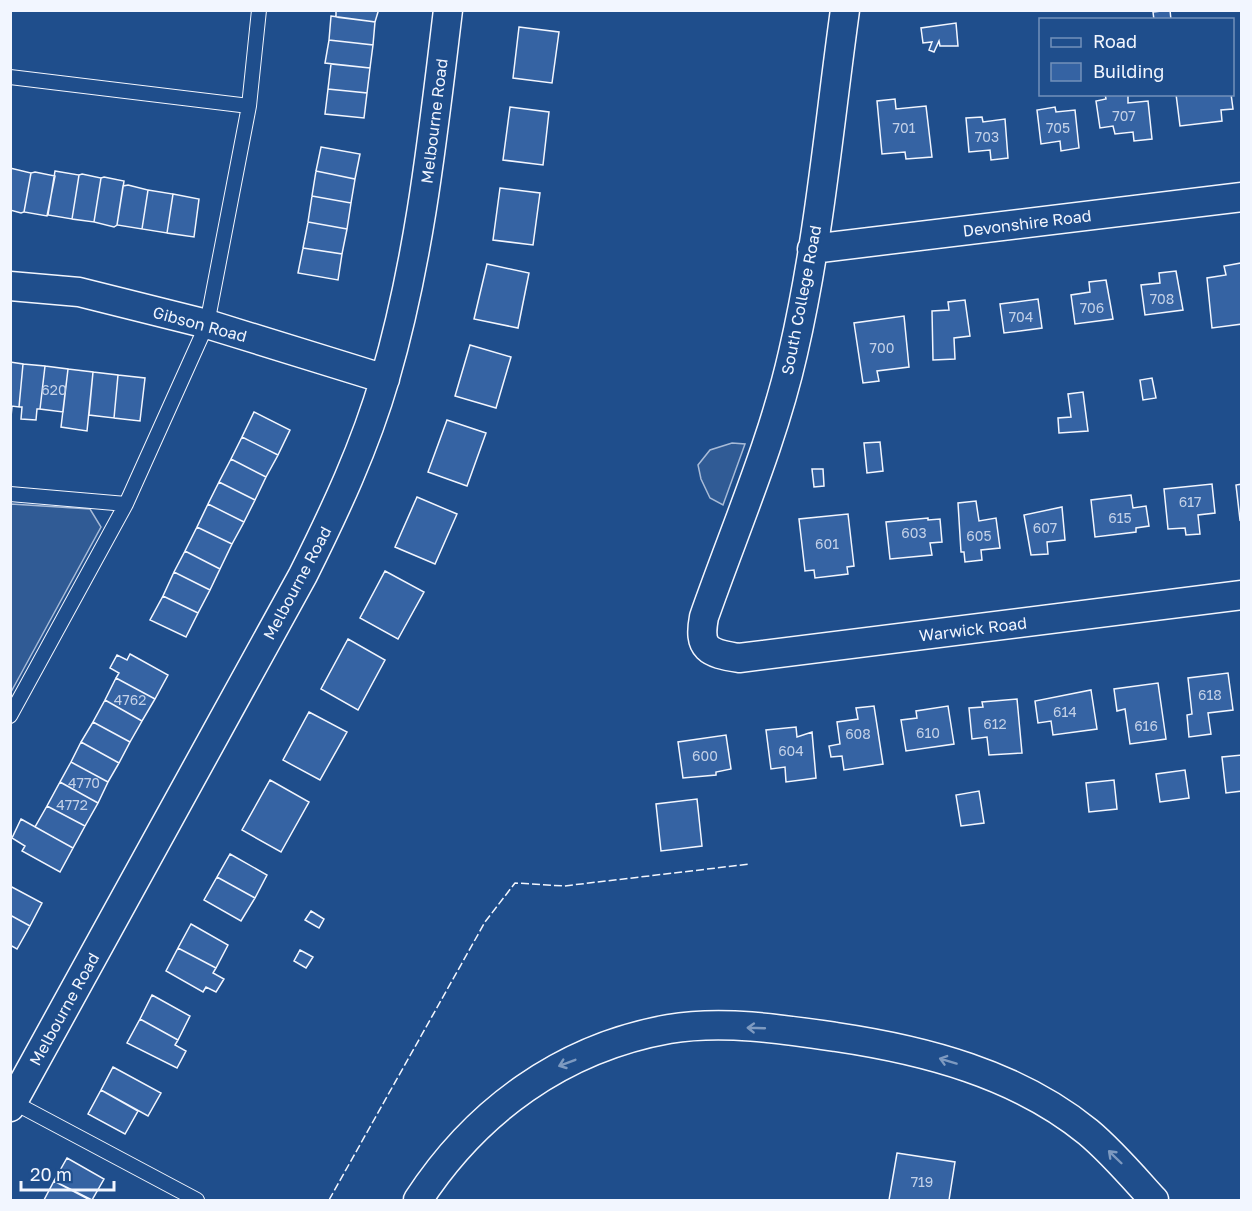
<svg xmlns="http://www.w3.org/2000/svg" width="1252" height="1211" viewBox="0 0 1252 1211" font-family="'Golos Text',sans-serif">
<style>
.built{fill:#305b95;stroke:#a8bbd7;stroke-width:1.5}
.building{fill:#3563a3;stroke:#f2f6ff;stroke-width:1.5}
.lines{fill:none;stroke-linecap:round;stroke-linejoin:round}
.service-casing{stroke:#f2f6ff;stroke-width:16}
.minor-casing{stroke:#f2f6ff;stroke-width:31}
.service{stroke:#1f4e8c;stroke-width:14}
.minor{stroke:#1f4e8c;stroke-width:28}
.fence{stroke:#f2f6ff;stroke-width:1.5;stroke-dasharray:8 3;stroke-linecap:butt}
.oneway{stroke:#7e9ac0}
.labels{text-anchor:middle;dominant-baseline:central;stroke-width:4.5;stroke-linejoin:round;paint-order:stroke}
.number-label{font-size:14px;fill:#c3d1e8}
.street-label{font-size:16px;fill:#f2f6ff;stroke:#1f4e8c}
</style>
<rect width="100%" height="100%" fill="#1f4e8c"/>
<!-- built -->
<path class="built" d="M732 443 745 444 723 505 710 498 701 479 698 465 710 450Z
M11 504 90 509 101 527 11 692Z"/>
<!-- building -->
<path class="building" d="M336 10H377L378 12 375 22 336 17Z
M1170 10 1171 20H1154L1153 12Z
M331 16 375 22 373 45 329 40Z
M956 23 958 46H940L939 41 934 52 929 50 932 42 923 43 921 28Z
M519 27 559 32 552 83 513 78Z
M329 40 373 45 370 68 325 63Z
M331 64 370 68 367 93 328 89Z
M328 89 367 93 364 118 325 114Z
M1105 94H1128V103L1148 101 1152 139 1134 141 1133 132 1115 134 1113 126 1100 128 1096 101 1106 99Z
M1176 94H1231L1233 109 1221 110 1222 121 1180 126Z
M895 99 896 109 926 106 932 157 906 159 905 152 882 154 877 101Z
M510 107 549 112 543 165 503 160Z
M1055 107 1056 112 1075 110 1079 148 1061 151 1060 141 1041 144 1037 110Z
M982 117 983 122 1005 119 1008 158 991 160 990 150 969 152 966 118Z
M321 147 360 154 355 179 316 171Z
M10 168 31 173 24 212 21 213 10 210Z
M55 171 79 175 72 219 48 215Z
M316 171 355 179 351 203 312 196Z
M35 172 55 176 47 216 24 212 31 173Z
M82 174 101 178 94 222 72 219 79 175Z
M104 177 124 181 117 225 114 227 94 222 101 178Z
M128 185 148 190 142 229 117 225 123 186Z
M500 188 540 193 533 245 493 240Z
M148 190 173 194 167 233 142 229Z
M173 194 199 199 194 237 167 233Z
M312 196 351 203 347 229 308 222Z
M308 222 347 229 342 254 303 248Z
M303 248 342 254 338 280 298 273Z
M1241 263 1242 324 1212 328 1207 278 1226 275 1224 266Z
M487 264 529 273 518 328 474 319Z
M1176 271 1183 310 1145 315 1141 285 1160 283 1159 273Z
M1106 280 1113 319 1075 324 1071 295 1090 292 1089 282Z
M1038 299 1042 328 1004 333 1000 304Z
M965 300 970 336 954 338 955 359 933 360 932 311 949 310 948 302Z
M904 316 909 367 877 371 879 381 863 383 854 323Z
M470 345 511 357 496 408 455 396Z
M10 362 23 364 19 407 12 406 11 417Z
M23 364 45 366 40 409H37L36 420 21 419 22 407H19Z
M45 366 68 369 63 412 40 409Z
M68 369 93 372 87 431 61 427Z
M93 372 118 375 114 418 89 415Z
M118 375 145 378 140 421 114 418Z
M1152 378 1156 398 1143 400 1140 380Z
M1083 392 1088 431 1059 433 1058 418 1071 417 1068 394Z
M254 412 290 430 278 455 242 437Z
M447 420 486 433 467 486 428 472Z
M242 437 278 455 266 477 231 459Z
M880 442 883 471 867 473 864 443Z
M231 459 266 477 255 500 219 482Z
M812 469H823L824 486 814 487Z
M219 482 255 500 244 522 208 504Z
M1212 484 1215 513 1198 515 1200 534 1186 535 1185 528 1168 529 1164 489Z
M1242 484V519L1240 520 1236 485Z
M1131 495 1133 508 1146 506 1149 526 1136 528V532L1095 537 1091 500Z
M417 497 457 514 435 564 395 547Z
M976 501 979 521 996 518 1000 548 981 550 982 560 965 562 964 552H961L958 503Z
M208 504 244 522 232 544 197 527Z
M1062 507 1065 540 1047 542 1048 554 1031 555 1024 515Z
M848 514 854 566 847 567 848 574 815 578 814 570 805 571 799 519Z
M928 518V520L940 519 942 542 930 543 932 555 890 559 886 522Z
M197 527 232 544 220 569 185 551Z
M185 551 220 569 210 590 174 572Z
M385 571 424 592 398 639 360 618Z
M174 572 210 590 198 613 163 596Z
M163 596 198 613 186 637 150 620Z
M348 639 385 660 358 710 321 689Z
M130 654 168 675 155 699 116 678 119 673 110 668 117 655 127 660Z
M1228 673 1233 710 1208 713 1211 734 1189 737 1187 715 1192 714 1188 678Z
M116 678 155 699 142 721 105 700Z
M1158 683 1166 739 1130 744 1125 709 1117 711 1114 689Z
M1091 690 1097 729 1053 735 1051 721 1038 723 1035 701Z
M1017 699 1022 753 989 755 987 737 972 739 969 708 983 707 982 702Z
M105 700 142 721 130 742 93 722Z
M874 706 883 764 844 770 842 756 831 757 829 746 840 744 837 722 858 719 856 708Z
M948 706 954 744 906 751 901 720 917 718 916 711Z
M309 712 347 732 320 780 283 760Z
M93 722 130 742 119 763 81 742Z
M796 727 797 737 812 732 816 778 786 782 785 767 771 769 766 730Z
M726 735 731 769 716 772V775L683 778 678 742Z
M81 742 119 763 108 782 71 762Z
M1242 755V791L1226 793 1222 757Z
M71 762 108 782 98 803 60 782Z
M1185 770 1189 798 1160 802 1156 774Z
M270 780 309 802 281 852 242 830Z
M1114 780 1117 809 1089 812 1086 783Z
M60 782 98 803 85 826 47 806Z
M979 791 984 823 961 826 956 795Z
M697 799 702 846 661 851 656 804Z
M47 806 85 826 73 848 35 827Z
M21 819 73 848 60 872 22 851 25 846 12 838Z
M230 854 267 875 255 898 217 877Z
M217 877 255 898 241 921 204 900Z
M10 886 42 903 30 926 10 915Z
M311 911 324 919 319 928 305 920Z
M10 915 30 926 17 949 10 945Z
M191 924 228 945 216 968 178 948Z
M178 948 216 968 213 973 224 979 216 992 206 987 203 992 166 971Z
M300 950 313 957 306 968 294 961Z
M152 995 190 1016 178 1040 140 1019Z
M140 1019 178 1040 175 1045 186 1051 177 1068 127 1043Z
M113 1067 161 1093 148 1116 101 1090Z
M101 1090 138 1111 125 1134 88 1114Z
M897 1153 955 1162 949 1200H889Z
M67 1158 104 1179 92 1200 54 1181Z
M54 1181 90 1200H44Z"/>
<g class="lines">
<!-- service casing -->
<g class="service-casing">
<path id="service" d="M10 77 249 106
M10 494 126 504
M10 716 126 504 207 324 249 106 259 10
M13 1102 197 1200"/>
</g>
<!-- minor casing -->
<g class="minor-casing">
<path id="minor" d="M845 10C829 125 819 241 793 353 773 442 734 531 704 617 698 649 708 653 739 658L1242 595
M812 249 1242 197
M10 286 79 292 207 324 385 379
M10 1107 303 575C335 511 365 447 385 378 420 258 433 134 448 10
M418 1200C476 1111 562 1048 669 1029 723 1020 782 1029 836 1037 924 1050 1017 1074 1088 1132 1112 1152 1133 1177 1154 1200"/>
</g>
<!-- service -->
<use href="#service" class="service"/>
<!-- minor -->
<use href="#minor" class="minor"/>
<!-- fence -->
<path class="fence" d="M329 1200 485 922 515 883 564 886 750 864"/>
</g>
<!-- one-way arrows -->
<defs><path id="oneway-shaft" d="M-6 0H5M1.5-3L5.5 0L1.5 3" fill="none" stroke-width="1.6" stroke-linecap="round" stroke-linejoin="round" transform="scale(1.5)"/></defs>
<g class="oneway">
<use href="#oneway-shaft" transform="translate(756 1028) rotate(-178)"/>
<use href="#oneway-shaft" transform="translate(948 1061) rotate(-163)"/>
<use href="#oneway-shaft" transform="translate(567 1063) rotate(159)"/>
<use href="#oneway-shaft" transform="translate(1115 1157) rotate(-136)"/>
</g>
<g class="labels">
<!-- number labels -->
<g class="number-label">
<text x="1124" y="115">707</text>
<text x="904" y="127">701</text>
<text x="1058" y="127">705</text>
<text x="987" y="136">703</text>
<text x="1162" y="298">708</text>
<text x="1092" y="307">706</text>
<text x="1021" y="316">704</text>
<text x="882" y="347">700</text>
<text x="54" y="389">620</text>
<text x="1190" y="501">617</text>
<text x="1120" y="517">615</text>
<text x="1045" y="527">607</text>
<text x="914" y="532">603</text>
<text x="979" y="535">605</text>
<text x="827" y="543">601</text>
<text x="1210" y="694">618</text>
<text x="130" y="699">4762</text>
<text x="1065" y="711">614</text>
<text x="995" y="723">612</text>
<text x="1146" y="725">616</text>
<text x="928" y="732">610</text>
<text x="858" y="733">608</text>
<text x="791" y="750">604</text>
<text x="705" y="755">600</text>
<text x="84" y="782">4770</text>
<text x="72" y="804">4772</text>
<text x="922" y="1181">719</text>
</g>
<!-- street labels -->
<g class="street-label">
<text transform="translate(434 121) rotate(-83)">Melbourne Road</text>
<text transform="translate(1027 223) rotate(-7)">Devonshire Road</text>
<text transform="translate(801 300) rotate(-79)">South College Road</text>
<text transform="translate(200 324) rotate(15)">Gibson Road</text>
<text transform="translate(297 583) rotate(-62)">Melbourne Road</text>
<text transform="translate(973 629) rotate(-7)">Warwick Road</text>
<text transform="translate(64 1009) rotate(-61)">Melbourne Road</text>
</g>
</g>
<!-- border -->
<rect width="1252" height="1211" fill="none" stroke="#f2f6ff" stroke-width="24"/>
<!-- legend -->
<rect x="1039" y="18" width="195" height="78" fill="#1f4e8c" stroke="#7391ba" stroke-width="1.5"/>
<rect x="1051" y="38" width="30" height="9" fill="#1f4e8c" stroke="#7391ba" stroke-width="1.5"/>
<text x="1093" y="48" font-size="18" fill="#f2f6ff">Road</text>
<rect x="1051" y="63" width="30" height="18" fill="#3563a3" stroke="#7391ba" stroke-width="1.5"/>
<text x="1093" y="78" font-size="18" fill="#f2f6ff">Building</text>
<!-- scale -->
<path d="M21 1181v9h93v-9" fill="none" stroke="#f2f6ff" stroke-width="3"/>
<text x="30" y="1181" font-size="18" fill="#f2f6ff" stroke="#1f4e8c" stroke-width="4.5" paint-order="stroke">20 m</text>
</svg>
